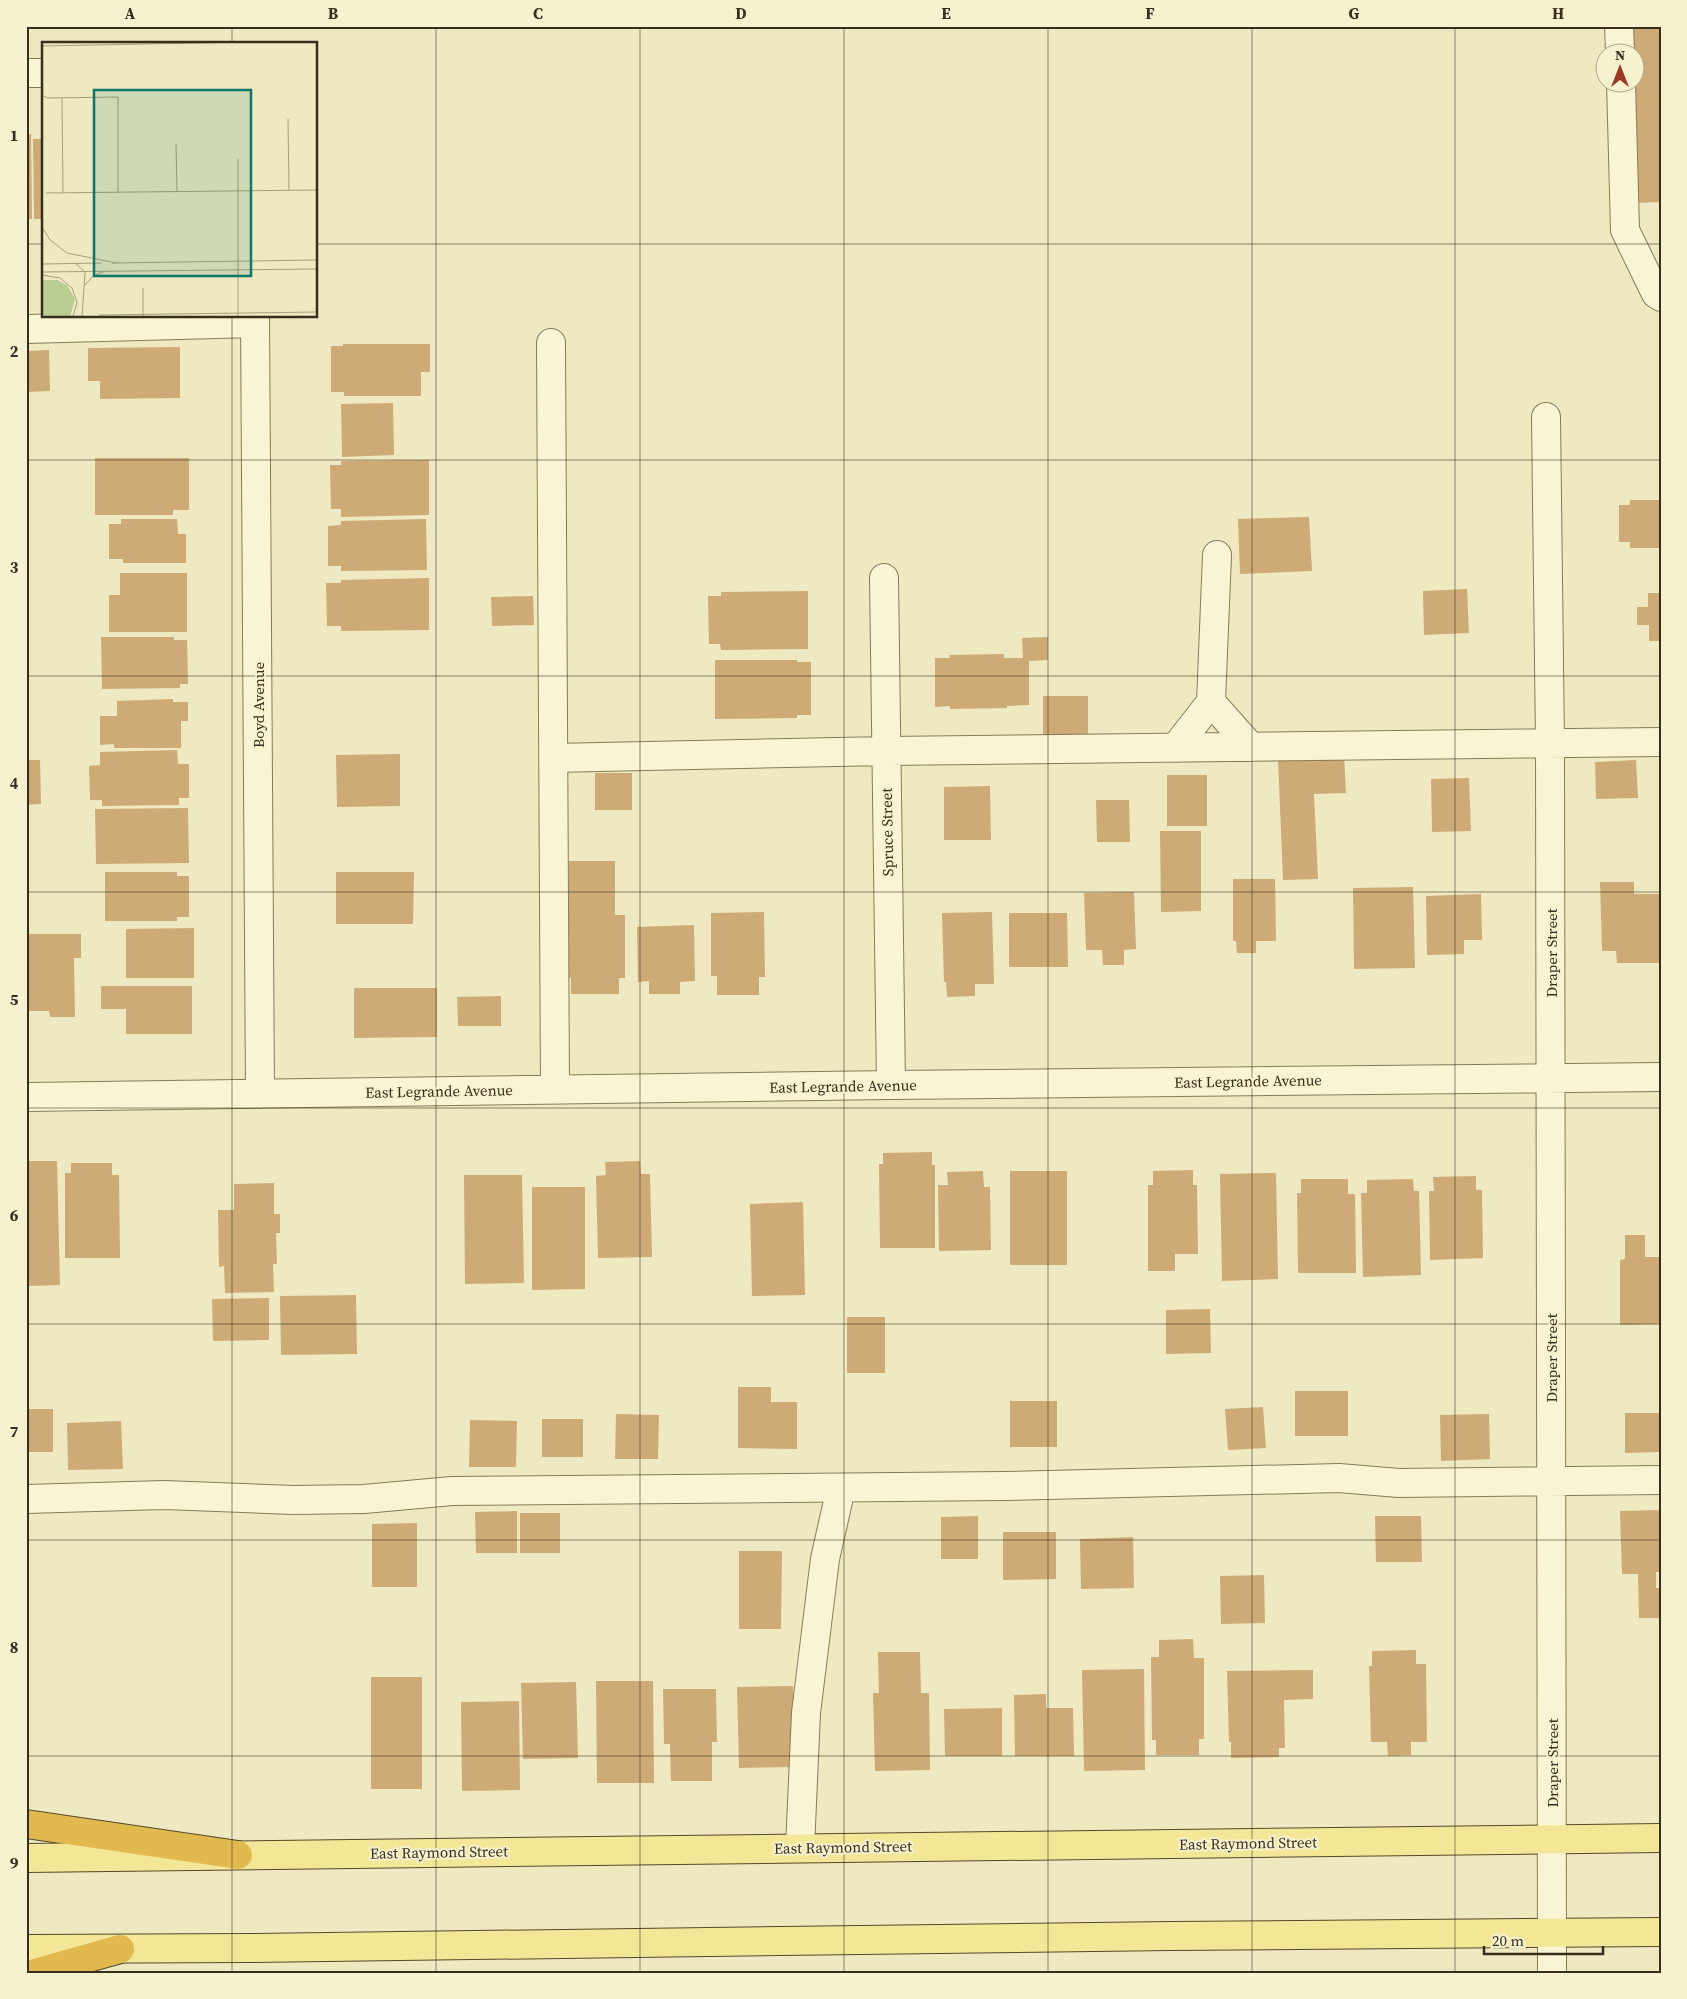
<svg xmlns="http://www.w3.org/2000/svg" width="1687" height="1999" viewBox="0 0 1687 1999" font-family="'Source Serif 4',serif">
<style>
.building{fill:#ceaa76}
.lines{fill:none;stroke-linecap:round;stroke-linejoin:round}
.minor-casing{stroke:#887a58;stroke-width:30}
.major-casing{stroke:#56472c;stroke-width:30}
.highway-casing{stroke:#56472c;stroke-width:30}
.minor{stroke:#f9f5d4;stroke-width:28}
.major{stroke:#f3e797;stroke-width:28}
.highway{stroke:#e0ba4f;stroke-width:28}
.grid{fill:none;stroke:#382e1d;stroke-width:1;stroke-opacity:0.55}
.labels{text-anchor:middle;dominant-baseline:central;stroke-width:4;stroke-linejoin:round;paint-order:stroke}
.street-label{font-size:15px;fill:#382e1d;stroke:#f6f2d0}
.inset-road{fill:none;stroke:#a69e7f;stroke-width:1}
.view{fill:#0f766e;fill-opacity:0.15;stroke:#0f766e;stroke-width:2.5}
.inset-edge{fill:none;stroke:#382e1d;stroke-width:2.5}
.neatline{fill:none;stroke:#382e1d;stroke-width:2}
.grid-label{font-size:16px;text-anchor:middle;font-weight:bold;fill:#382e1d}
</style>
<rect width="100%" height="100%" fill="#efe9c1"/>
<!-- building -->
<path class="building" d="M1631 26H1661V202L1635 203 1634 52H1632Z
M26 134H31L32 219H26Z
M33 139H44V219H34Z
M343 344H430V372H421V396H344V392H331V346H343Z
M180 347V398L100 399V381H88V348Z
M49 350 50 391 26 392V351Z
M393 403 394 455 342 457 341 404Z
M95 458H189V510H173V515H95Z
M429 460V515L341 517V509H331L330 465H341V461Z
M1630 500H1661V548H1630V542H1619V505H1630Z
M1309 517 1312 571 1240 574 1238 519Z
M121 519H177L178 534H186V563H123V559H109V524H121Z
M426 519 427 570 341 571V566H328V526L341 525V521Z
M120 573H187V632H109V595H120Z
M429 578V630L341 631V626H327L326 583H341V580Z
M1467 589 1469 633 1424 635 1423 591Z
M808 591V649L721 650 720 644H709L708 596H721V592Z
M1648 593H1661V641H1649V625H1637V607H1648Z
M533 596 534 625 492 626 491 597Z
M101 637H174V640H187L188 684H180V688L102 689Z
M1048 637V660L1029 661V705L1007 706V708L950 709V706L935 707V658H950L949 655 1004 654V658H1023L1022 638Z
M715 660H797V662H811V715H797V718L715 719Z
M1043 696H1088V736L1043 737Z
M173 699V702H188V721H181V748H114V744L100 745V716H117V701Z
M177 750 178 764H189V798H179V805L102 806V800H90L89 766 100 765V752Z
M400 754V806L337 807 336 755Z
M1344 755 1346 793 1314 794 1318 879 1283 880 1278 758Z
M26 760H40L41 804 26 805Z
M1636 760 1638 798 1596 799 1595 762Z
M595 773H632V810H595Z
M1167 775H1207V826H1167Z
M1469 778 1471 831 1432 832 1431 779Z
M990 786 991 840H944V787Z
M1096 800H1129L1130 842H1097Z
M188 808 189 863 96 864 95 809Z
M1160 831H1201V911L1161 912Z
M569 861H615V915H625V978H619V994H571V978H569Z
M105 872H177V876H189V917H177V921H105Z
M336 872H414L413 924H336Z
M1233 879H1275L1276 941H1256V953H1237L1236 941H1233Z
M1600 882H1634V894H1661V963H1617L1616 951H1602Z
M1413 887 1415 968 1354 969 1353 888Z
M1134 892 1136 949 1124 950V965H1103L1102 950H1086L1084 893Z
M1481 894 1482 940H1464V954L1427 955 1426 896Z
M764 912 765 977H759V995H717V976H711V913Z
M992 912 994 984H975V996L947 997 946 982H944L942 913Z
M1009 913H1067L1068 967H1009Z
M694 925 695 981 680 982V994H649V981L638 982 637 927Z
M194 928V978H126V929Z
M28 934H81V958H74L75 1017H50L49 1011H29Z
M101 986H192V1034H126V1009H101Z
M354 988H437V1037L354 1038Z
M501 996V1026H458L457 997Z
M932 1152V1165H935V1248H880L879 1164H883V1153Z
M26 1161H57L60 1285 29 1286 28 1257H26Z
M640 1161 641 1174H650L652 1257 598 1258 596 1176 606 1175 605 1162Z
M71 1163H112V1175H119L120 1258H65V1173H71Z
M1193 1170V1185H1197L1198 1254H1175V1271H1148V1185H1153V1171Z
M983 1171 984 1187H990L991 1250 939 1251 938 1185H948L947 1172Z
M1010 1171H1067V1265H1010Z
M1276 1173 1278 1279 1222 1281 1220 1174Z
M464 1175H522L524 1283 465 1284Z
M1476 1176V1190H1482L1483 1258 1430 1260 1429 1191H1434L1433 1177Z
M1301 1179H1348V1194H1355L1356 1273H1298L1297 1193H1301Z
M1413 1179 1414 1191H1419L1421 1275 1363 1277 1361 1193H1367V1180Z
M274 1183V1214H280V1233H276L277 1264H273L274 1292 225 1293 224 1266 219 1267 218 1210H234V1184Z
M532 1187H585V1289L532 1290Z
M803 1202 805 1295 752 1296 750 1204Z
M1625 1235H1645V1257H1661V1324L1620 1325V1260L1625 1259Z
M356 1295 357 1354 281 1355 280 1296Z
M269 1298V1340L213 1341 212 1299Z
M1210 1309 1211 1353 1166 1354V1310Z
M847 1317H885V1373H847Z
M738 1387H771V1402H797V1449L738 1448Z
M1295 1391H1348V1436H1295Z
M1010 1401H1057V1447H1010Z
M1263 1407 1266 1448 1228 1450 1225 1409Z
M26 1409H53V1452H26Z
M1625 1413H1661V1452L1625 1453Z
M616 1414 659 1415 658 1459H615Z
M1489 1414 1490 1459 1441 1461 1440 1415Z
M542 1419H583V1457H542Z
M470 1420 517 1421 516 1467H469Z
M121 1421 123 1469 68 1470 67 1423Z
M1661 1510V1572H1656V1588H1661V1618H1639L1638 1574H1622L1620 1511Z
M517 1511V1553H476L475 1512Z
M520 1513H560V1553H520Z
M978 1516V1559H941V1517Z
M1375 1516H1421L1422 1562H1376Z
M417 1523V1587H372V1524Z
M1003 1532H1056V1579L1003 1580Z
M1133 1537 1134 1588 1081 1589 1080 1539Z
M739 1551H782L781 1629H739Z
M1264 1575 1265 1623 1221 1624 1220 1576Z
M1193 1639 1194 1658H1204V1739H1199V1755H1156V1740H1152L1151 1657H1159V1640Z
M1416 1650V1664H1426L1427 1742H1411V1755L1388 1756 1387 1742H1371L1369 1666H1372V1651Z
M878 1652H920L921 1693H929L930 1770 875 1771 873 1693H879Z
M1144 1669 1145 1770 1084 1771 1082 1670Z
M1313 1670V1699L1284 1700 1285 1748H1279V1757L1231 1758V1742H1229L1227 1671Z
M371 1677H422V1789H371Z
M596 1681H653L654 1783H597Z
M576 1682 578 1758 523 1759 521 1683Z
M793 1686 795 1767 739 1768 737 1687Z
M663 1689H716L717 1742H712V1781H671L670 1744H664Z
M1046 1694V1708H1073L1074 1756H1015L1014 1695Z
M519 1701 520 1790 462 1791 461 1702Z
M1002 1708V1756H945L944 1709Z"/>
<g class="lines">
<!-- minor casing -->
<g class="minor-casing">
<path id="minor" d="M1619 26 1620 52
M26 73H44
M1621 82 1625 230 1656 294 1661 297
M255 316 260 1094
M26 329 255 323
M551 343 555 1089
M1546 417 1550 743 1552 1973
M884 578 891 1085
M1211 702 1251 747
M1175 748 1211 702 1217 555
M553 758 886 751 1661 742
M26 1097 891 1085 1661 1077
M26 1499 164 1495 293 1500 364 1499 452 1491 1004 1486 1339 1478 1399 1483 1661 1480
M800 1848 806 1713 825 1559 841 1488"/>
</g>
<!-- major casing -->
<g class="major-casing">
<path id="major" d="M26 1858 1661 1838
M26 1949 250 1948 1171 1936 1661 1932"/>
</g>
<!-- highway casing -->
<g class="highway-casing">
<path id="highway" d="M26 1824 238 1855
M35 1973 120 1949"/>
</g>
<!-- minor -->
<use href="#minor" class="minor"/>
<!-- major -->
<use href="#major" class="major"/>
<!-- highway -->
<use href="#highway" class="highway"/>
</g>
<!-- grid -->
<path class="grid" d="M232 26V44M436 26V1973M640 26V1973M844 26V1973M1048 26V1973M1252 26V1973M1455 26V1973M26 244H44M316 244H1661M232 316V1973M26 460H1661M26 676H1661M26 892H1661M26 1108H1661M26 1324H1661M26 1540H1661M26 1756H1661"/>
<g class="labels">
<!-- street labels -->
<g class="street-label">
<text transform="translate(258 705) rotate(-90)">Boyd Avenue</text>
<text transform="translate(887 832) rotate(-91)">Spruce Street</text>
<text transform="translate(1551 953) rotate(-90)">Draper Street</text>
<text transform="translate(1248 1081) rotate(-1)">East Legrande Avenue</text>
<text transform="translate(843 1086) rotate(-1)">East Legrande Avenue</text>
<text transform="translate(439 1091) rotate(-1)">East Legrande Avenue</text>
<text transform="translate(1551 1358) rotate(-90)">Draper Street</text>
<text transform="translate(1552 1763) rotate(-90)">Draper Street</text>
<text transform="translate(1248 1843) rotate(-1)">East Raymond Street</text>
<text transform="translate(843 1847) rotate(-1)">East Raymond Street</text>
<text transform="translate(439 1852) rotate(-1)">East Raymond Street</text>
</g>
</g>
<!-- overview -->
<g transform="translate(42 42)">
<rect width="275" height="275" fill="#efe9c1"/>
<path d="M0 238H15L25 243 33 257 28 275H0Z" fill="#bccd94"/>
<path class="inset-road" d="M0 4 206 0M0 53 5 56 76 55V150M20 56 21 151M246 77 247 148M134 102 135 149M196 117V275M4 151 275 148M0 185 8 198 25 211 74 221M33 221 43 230 40 275M70 221 275 218M0 222 60 221M0 230 275 227M0 233 18 236 30 246 35 260 31 275M43 243 51 234 63 229M101 246V275M57 273 275 270"/>
<path class="view" d="M52 48H209V234H52Z"/>
<rect width="275" height="275" class="inset-edge"/>
</g>
<!-- border -->
<rect width="1687" height="1999" fill="none" stroke="#f6f2d0" stroke-width="55"/>
<!-- north arrow -->
<g transform="translate(1620 68)"><circle r="24" fill="#f6f2d0" stroke="#aaa488"/>
<path d="M0-4L9 19L0 12L-9 19Z" fill="#993a27"/>
<text y="-8" font-size="14" font-weight="bold" text-anchor="middle" fill="#382e1d">N</text>
</g>
<!-- scale -->
<path d="M1484 1946v8h119v-8" fill="none" stroke="#382e1d" stroke-width="2.5"/>
<text x="1492" y="1946" font-size="15" fill="#382e1d" stroke="#f6f2d0" stroke-width="4" paint-order="stroke">20 m</text>
<rect x="28" y="28" width="1632" height="1944" class="neatline"/>
<g class="grid-label">
<text x="130" y="19">A</text>
<text x="333" y="19">B</text>
<text x="538" y="19">C</text>
<text x="741" y="19">D</text>
<text x="946" y="19">E</text>
<text x="1150" y="19">F</text>
<text x="1354" y="19">G</text>
<text x="1558" y="19">H</text>
<text x="14" y="141">1</text>
<text x="14" y="357">2</text>
<text x="14" y="573">3</text>
<text x="14" y="789">4</text>
<text x="14" y="1005">5</text>
<text x="14" y="1221">6</text>
<text x="14" y="1437">7</text>
<text x="14" y="1653">8</text>
<text x="14" y="1869">9</text>
</g>
</svg>
